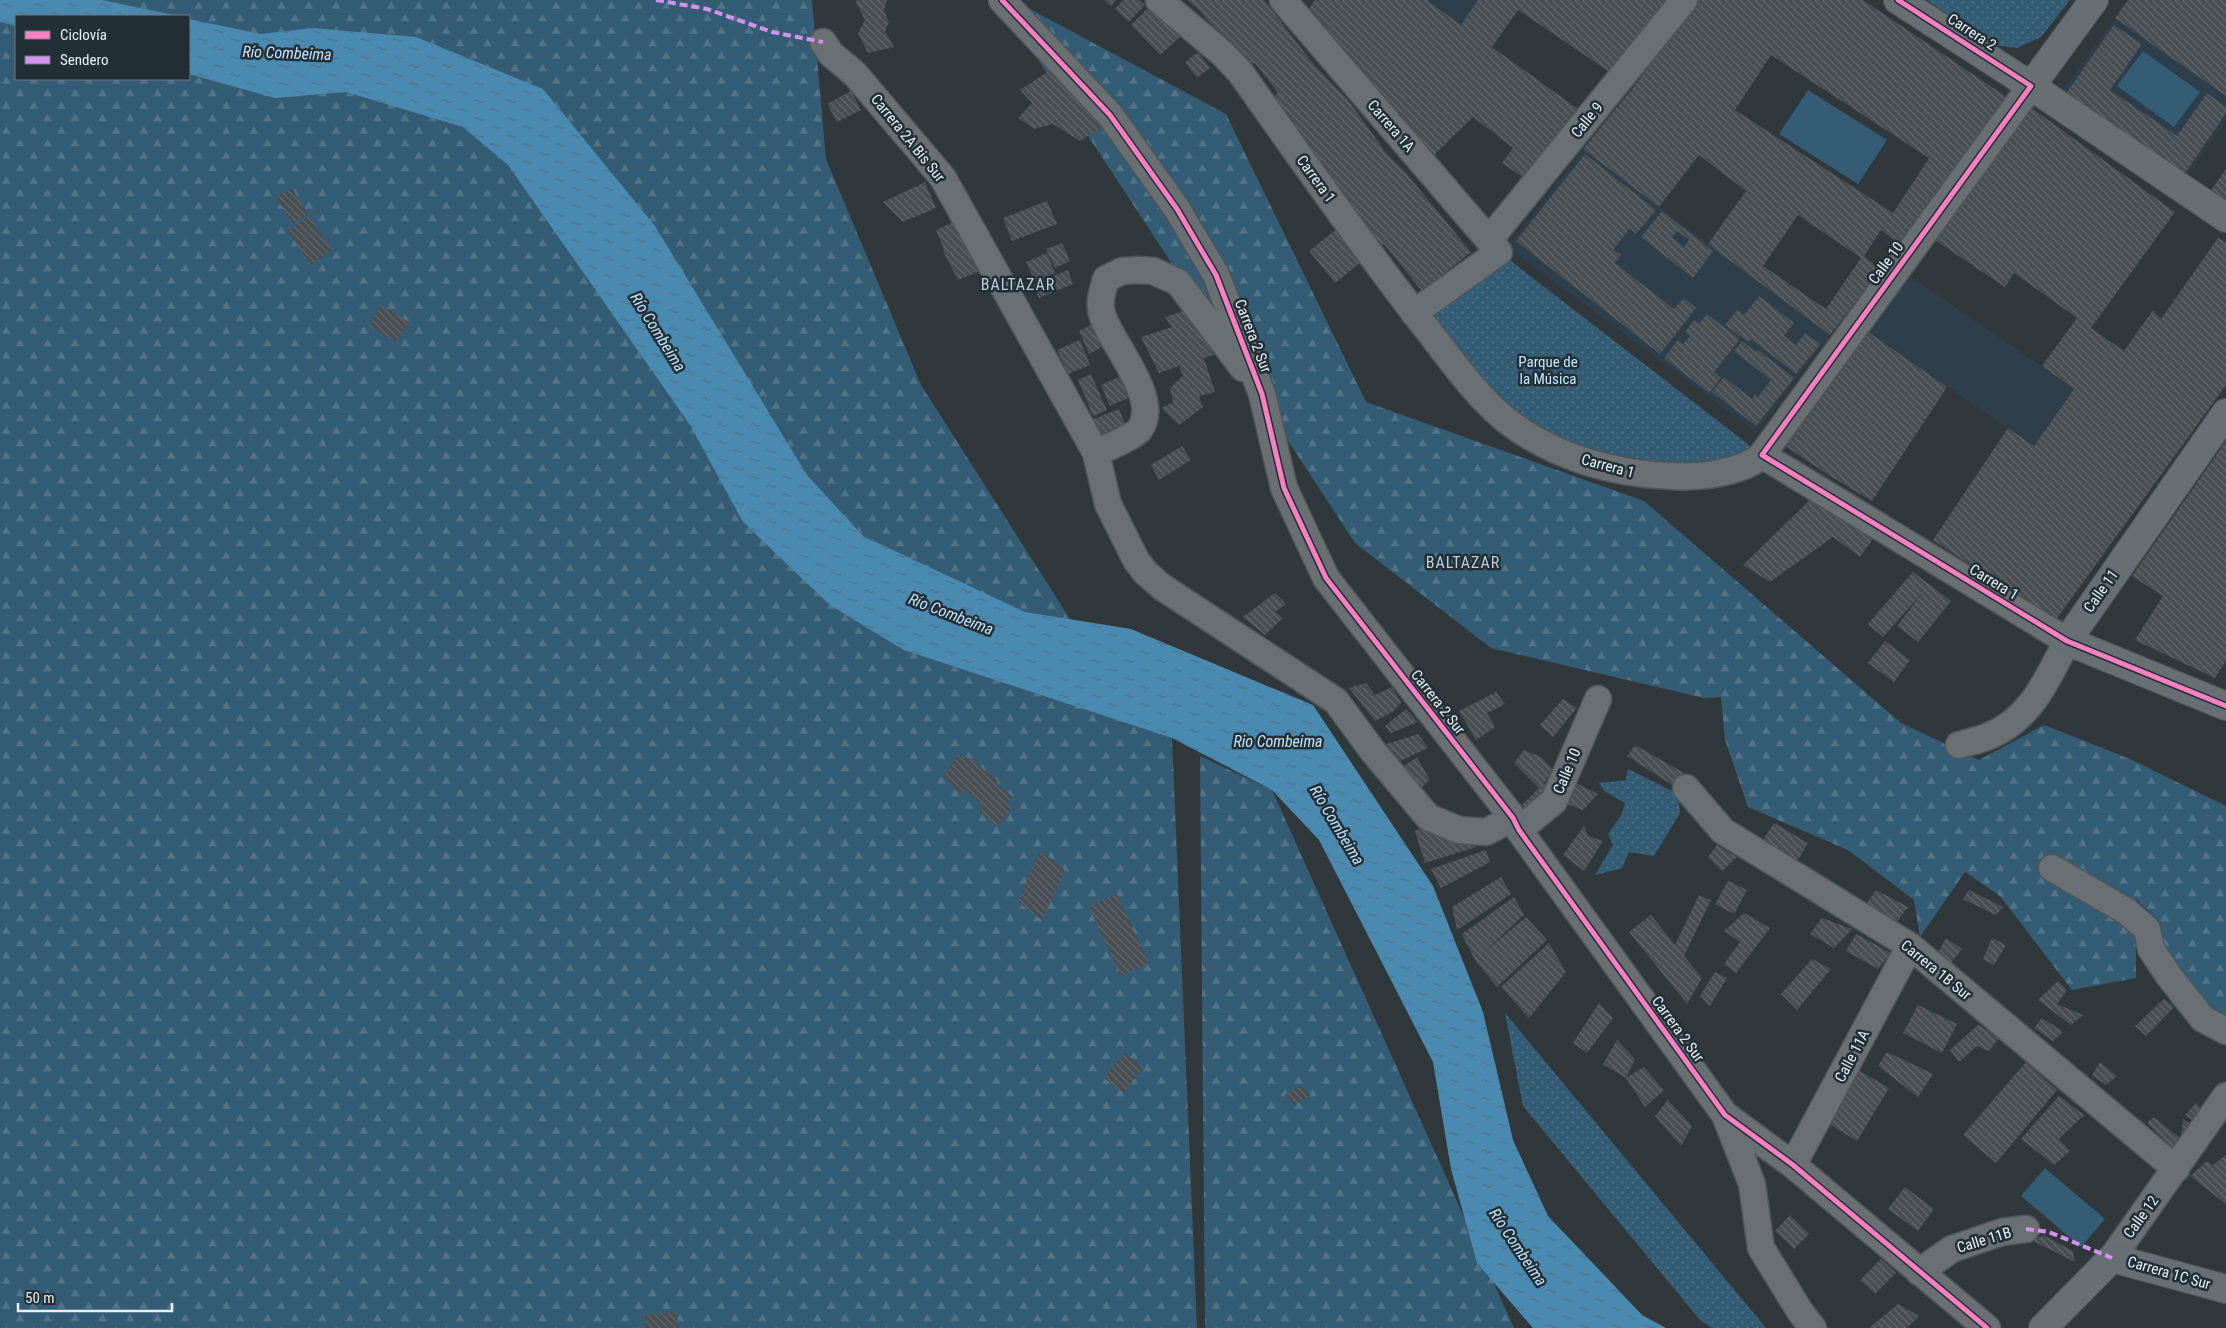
<svg xmlns="http://www.w3.org/2000/svg" width="2226" height="1328" viewBox="0 0 2226 1328" font-family="'Roboto Condensed',sans-serif">
<style>
.built{fill:#2e3f4b}
.forest{fill:url(#forest-firs);fill-rule:evenodd}
.park{fill:url(#park-dots)}
.pitch{fill:#345c74}
.water{fill:url(#water-ripples)}
.building{fill:url(#building-back-hatch);fill-rule:evenodd}
.lines{fill:none;stroke-linecap:round;stroke-linejoin:round}
.minor-casing{stroke:#4f565a;stroke-width:29}
.major-casing{stroke:#4f565a;stroke-width:30}
.minor{stroke:#6a6f73;stroke-width:26}
.major{stroke:#676f75;stroke-width:28}
.quiet{stroke:#d193ec;stroke-width:4;stroke-dasharray:8 4;stroke-linecap:butt}
.cycleway-casing{stroke:#222f37;stroke-width:8}
.cycleway{stroke:#ff80c0;stroke-width:5}
.labels{text-anchor:middle;dominant-baseline:central;stroke-width:5;stroke-linejoin:round;paint-order:stroke}
.street-label{font-size:15px;fill:#e8f0f6;stroke:#222f37}
.park-label{font-size:15px;fill:#c4e7ff;stroke:#222f37}
.water-label{font-size:16px;font-style:italic;fill:#c1e4fb;stroke:#222f37}
.neighbourhood-label{font-size:16px;letter-spacing:1px;fill:#beced8;stroke:#222f37}
</style>
<defs>
<pattern id="forest-firs" width="22" height="20" patternUnits="userSpaceOnUse" patternTransform="scale(1.25)"><rect width="22" height="20" fill="#345c74"/><path d="M5 1l3.5 6h-7zM16 11l3.5 6h-7z" fill="#517488"/></pattern>
<pattern id="park-dots" width="8" height="8" patternUnits="userSpaceOnUse" patternTransform="scale(1.25)"><rect width="8" height="8" fill="#345c74"/><path d="M2 2h.1M6 6h.1" fill="none" stroke="#517488" stroke-width="1.8" stroke-linecap="round"/></pattern>
<pattern id="water-ripples" width="26" height="14" patternUnits="userSpaceOnUse" patternTransform="scale(1.25)"><rect width="26" height="14" fill="#4b8ab0"/><path d="M2 4q2-2 4 0t4 0M15 11q2-2 4 0t4 0" fill="none" stroke="#49738c"/></pattern>
<pattern id="building-back-hatch" width="6" height="6" patternUnits="userSpaceOnUse" patternTransform="scale(1.25)"><rect width="6" height="6" fill="#484d51"/><path d="M-1 5l2 2M0 0l6 6M5-1l2 2" fill="none" stroke="#62676b"/></pattern>
</defs>
<rect width="100%" height="100%" fill="#31383c"/>
<!-- built -->
<path class="built" d="M1427 0H1478L1461 25Z
M2115 18 2226 96V121L2182 183 2059 96Z
M1583 149 1830 335 1756 432 1508 247Z
M1907 274 2074 389 2034 446 1867 331Z"/>
<!-- forest -->
<path class="forest" d="M0 0H812L826 159 921 385 1070 619 1172 738 1197 1328H0ZM16 16H189V79H16Z
M999 0H1013L1226 114 1366 402 1644 501 1901 723 1979 760 2044 725 2130 759 2226 806V1019L2210 1012 2167 953 2155 917 2136 899V978L2072 990 2000 896 1965 872 1920 937 1914 900 1848 850 1748 807 1725 740 1721 697 1704 698 1491 648 1355 543Z
M1200 756 1272 790 1514 1328H1205Z"/>
<!-- park -->
<path class="park" d="M1927 0H2070L2041 37 2017 48 1993 45Z
M1499 252 1762 455 1681 477 1529 435 1414 313Z
M1628 769 1678 794 1680 813 1654 856 1629 852 1622 868 1595 875 1613 845 1608 834 1622 814 1625 803 1604 791 1599 783 1626 780Z
M1505 1013 1766 1328H1712L1700 1320 1523 1106Z"/>
<!-- pitch -->
<path class="pitch" d="M2143 51 2200 92 2174 127 2117 86Z
M1808 90 1887 140 1858 184 1779 134Z
M2045 1168 2105 1219 2081 1247 2021 1196Z"/>
<!-- water -->
<path class="water" d="M0 0H102L178 16H16V26L0 22Z
M189 19 261 34 313 28 416 37 543 89 655 226 807 475 863 536 1025 612 1131 629 1313 705 1433 886 1483 1012 1513 1140 1548 1216 1642 1315 1666 1328H1533L1477 1263 1451 1169 1433 1062 1319 840 1272 790 1172 738 904 650 831 606 743 522 690 425 508 165 463 127 346 92 275 98 189 74Z"/>
<!-- building -->
<path class="building" d="M857 0H887L884 11 889 22 885 31 894 47 868 53 858 33 865 20 856 2Z
M1104 0H1116L1111 6Z
M1123 0H1139L1145 5 1129 22 1115 9Z
M1187 0H1264L1315 66 1348 100 1387 154 1406 173 1471 252 1422 291 1384 244 1335 283 1309 251 1353 216 1270 98 1278 93 1255 63 1248 68 1198 9Z
M1315 0H1427L1461 25 1478 0H1668L1611 73 1518 10 1492 47 1581 111 1527 180 1502 163 1513 148 1473 117 1434 155 1307 12Z
M1698 0H1863L2008 98 1899 244 1881 230 1864 256 1881 270 1830 335 1708 244 1746 191 1699 155 1659 207 1583 149 1632 89ZM1771 55 1929 158 1893 213 1735 110ZM1798 215 1861 258 1826 309 1763 266Z
M2128 0H2226V96L2115 18Z
M1150 6 1180 37 1160 55 1131 25Z
M2114 25 2142 44 2110 90 2177 136 2207 93 2226 107V113L2183 176 2065 95Z
M1198 52 1210 68 1197 78 1185 62Z
M1052 69 1105 125 1080 141 1053 124 1034 129 1018 118 1032 103 1020 90Z
M851 91 861 110 837 122 827 104Z
M2029 106 2175 212 2091 328 2124 351 2153 310 2161 319 2218 238 2226 243V385L2055 621 1933 540 2008 428 2034 446 2074 389 2042 366 2077 318 2014 273 2005 287 1935 240Z
M1585 154 1656 210 1636 234 1630 228 1613 250 1621 255 1615 263 1674 309 1684 298 1696 308 1660 354 1516 241Z
M2226 169V205L2209 193Z
M925 182 936 208 903 222 883 202Z
M292 188 308 214 293 224 276 198Z
M1047 201 1057 224 1012 241 1003 218Z
M1662 211 1713 251 1693 278 1641 237ZM1677 231 1689 240 1684 247 1672 237Z
M309 216 332 250 310 265 288 231Z
M958 220 980 271 958 280 943 251 944 250 936 230Z
M1062 243 1070 261 1055 268 1046 249Z
M1047 253 1055 273 1035 282 1026 262Z
M1068 270 1073 284 1039 298 1033 285Z
M1759 296 1794 323 1784 336 1796 345 1805 333 1820 344 1796 374 1751 339 1748 342 1725 325 1737 310 1744 315Z
M381 305 409 322 396 342 369 326Z
M1195 307 1221 353 1204 358 1215 392 1199 396 1203 407 1179 425 1161 408 1173 402 1170 388 1183 376 1179 366 1159 373 1141 337 1172 327 1165 317Z
M1707 314 1740 339 1714 372 1721 378 1709 393 1664 358 1678 340 1683 344 1690 336 1685 332 1694 320 1699 324Z
M1098 321 1109 343 1089 354 1079 331Z
M1867 331 1947 387 1872 501 1830 476 1785 446Z
M1080 340 1090 365 1068 374 1057 350Z
M1742 341 1756 352 1758 350 1794 378 1756 426 1712 392 1724 377 1752 399 1755 394 1758 397 1771 380 1734 351Z
M1091 374 1107 410 1093 416 1078 380Z
M1124 375 1133 396 1110 406 1101 385Z
M1119 409 1126 426 1101 437 1094 419Z
M2226 441V661L2215 678 2135 640 2163 596 2132 576Z
M1182 446 1191 460 1159 480 1151 465Z
M1812 498 1873 539 1860 557 1833 537 1770 582 1743 565Z
M1913 572 1951 601 1918 642 1897 626 1924 591 1883 637 1868 624Z
M1275 593 1286 604 1275 612 1283 618 1265 635 1243 617Z
M1885 641 1910 660 1894 682 1868 663Z
M1366 683 1375 695 1392 687 1401 702 1394 711 1375 721 1349 688Z
M1496 692 1505 704 1487 713 1495 727 1476 740 1459 711Z
M1563 699 1577 708 1553 737 1540 725Z
M1406 709 1418 722 1391 733 1385 726Z
M1418 734 1428 748 1394 764 1384 745Z
M1635 745 1691 777 1677 788 1627 756Z
M1524 750 1541 757 1553 770 1542 786 1556 773 1598 794 1583 810 1561 802 1533 823 1520 807 1539 788 1514 763Z
M958 753 964 759 967 756 998 781 997 784 1012 796 1007 804 1012 808 998 826 980 812 984 806 964 789 960 793 944 777Z
M1417 757 1430 780 1415 793 1399 770Z
M1433 822 1471 836 1476 847 1425 863 1415 831Z
M1774 823 1808 843 1798 860 1763 840Z
M1584 826 1588 836 1603 841 1584 871 1563 855Z
M1717 845 1737 857 1722 871 1708 857Z
M1486 850 1490 862 1441 888 1431 869Z
M1040 851 1065 869 1042 920 1018 902Z
M1501 877 1511 894 1457 930 1452 907Z
M1728 881 1747 890 1734 914 1715 904Z
M1876 890 1908 907 1895 924 1865 906Z
M1969 890 2003 907 1996 915 1963 899Z
M1117 894 1149 963 1121 976 1089 907Z
M1699 895 1711 900 1684 956 1702 978 1687 1004 1629 932 1651 915 1675 945Z
M1514 897 1524 915 1484 952 1526 917 1547 940 1497 987 1475 960 1462 934Z
M1744 913 1770 928 1736 973 1724 964 1740 942 1724 931Z
M1822 918 1852 929 1834 948 1810 934Z
M1856 934 1891 953 1878 969 1846 951Z
M1946 938 1962 949 1950 964 1939 951Z
M1992 938 2006 945 1994 965 1983 959Z
M1549 943 1566 972 1529 1018 1501 987Z
M1812 959 1831 969 1797 1010 1781 994Z
M1715 972 1727 978 1710 1006 1700 996Z
M2058 981 2067 990 2057 1004 2083 1015 2071 1025 2038 1000Z
M2164 999 2174 1007 2146 1036 2135 1026Z
M1599 1003 1613 1018 1587 1053 1573 1043Z
M1918 1005 1957 1024 1942 1053 1903 1033Z
M2042 1018 2063 1032 2053 1041 2034 1028Z
M1978 1025 2000 1037 1989 1051 1977 1046 1959 1062 1950 1050Z
M1617 1040 1635 1059 1626 1078 1603 1064Z
M1887 1052 1933 1074 1918 1097 1878 1066Z
M1124 1053 1143 1068 1123 1093 1104 1078Z
M2026 1062 2057 1090 1996 1163 1963 1135Z
M2100 1062 2117 1076 2106 1085 2092 1075Z
M1644 1067 1664 1090 1645 1107 1626 1078Z
M1858 1070 1889 1088 1857 1141 1826 1122Z
M1300 1086 1311 1095 1295 1105 1285 1095Z
M2059 1096 2084 1115 2059 1139 2070 1151 2054 1165 2021 1139Z
M1668 1100 1692 1126 1681 1146 1655 1116Z
M2196 1103 2212 1120 2204 1128 2185 1115Z
M2154 1117 2181 1139 2183 1119 2202 1131 2180 1156 2147 1123Z
M2226 1155V1204L2190 1176 2207 1161 2213 1165Z
M1905 1187 1934 1209 1918 1231 1888 1209Z
M1790 1215 1809 1234 1794 1249 1775 1231Z
M2043 1235 2073 1251 2075 1262 2033 1241Z
M1881 1259 1896 1273 1875 1294 1860 1280Z
M1898 1304 1919 1316 1907 1328H1869Z
M677 1312 678 1328H646L645 1315Z"/>
<g class="lines">
<!-- minor casing -->
<g class="minor-casing">
<path id="minor" d="M1002 0 1110 115 1177 209 1216 275 1262 394 1284 488 1326 578 1513 818 1519 830 1725 1115 1793 1165 1987 1328
M1159 0 1223 54 1240 72C1299 155 1357 239 1420 320 1447 354 1472 392 1506 420 1553 457 1613 474 1672 476 1697 478 1743 473 1762 455L2031 86
M1283 0 1499 252 1414 313
M823 42 831 54 855 74 943 178 1096 453 1108 504 1136 560 1145 572 1162 587 1336 701 1372 750 1428 817 1459 830 1486 832 1513 818
M1489 240 1684 0
M1096 453C1106 448 1134 437 1140 429 1161 399 1113 346 1103 317 1098 304 1102 292 1106 279L1122 271 1139 270 1153 271 1178 282 1243 368
M1762 455 2067 641C2048 678 2031 719 1989 736 1980 740 1969 742 1959 745
M1686 788 1723 831 1910 946 2176 1169
M1519 830 1554 801 1598 699
M2052 868 2126 911 2147 929 2151 949 2169 976 2203 1019 2226 1031
M1725 1115 1752 1184 1761 1248 1801 1313 1813 1328
M1793 1165 1910 946
M2112 1258 2226 1096
M1919 1272 1952 1249 2002 1232 2026 1229"/>
</g>
<!-- major casing -->
<g class="major-casing">
<path id="major" d="M1898 0 2031 86 2226 218
M2031 86 2094 0
M2226 413 2067 641 2226 706
M2043 1328 2112 1258 2226 1289"/>
</g>
<!-- minor -->
<use href="#minor" class="minor"/>
<!-- major -->
<use href="#major" class="major"/>
<!-- quiet -->
<path class="quiet" d="M656 0 707 9 772 32 823 42
M2026 1229 2049 1232 2112 1258"/>
<!-- cycleway casing -->
<g class="cycleway-casing">
<path id="cycleway" d="M1002 0 1110 115 1177 209 1216 275 1262 394 1284 488 1326 578 1513 818 1519 830 1725 1115 1793 1165 1987 1328
M1898 0 2031 86 1762 455 2067 641 2226 706"/>
</g>
<!-- cycleway -->
<use href="#cycleway" class="cycleway"/>
</g>
<g class="labels">
<!-- street labels -->
<g class="street-label">
<text transform="translate(1972 32) rotate(33)">Carrera 2</text>
<text transform="translate(1587 120) rotate(-51)">Calle 9</text>
<text transform="translate(1391 126) rotate(49)">Carrera 1A</text>
<text transform="translate(908 138) rotate(51)">Carrera 2A Bis Sur</text>
<text transform="translate(1316 179) rotate(54)">Carrera 1</text>
<text transform="translate(1886 263) rotate(-54)">Calle 10</text>
<text transform="translate(1253 336) rotate(69)">Carrera 2 Sur</text>
<text transform="translate(1608 466) rotate(15)">Carrera 1</text>
<text transform="translate(1994 582) rotate(31)">Carrera 1</text>
<text transform="translate(2101 591) rotate(-55)">Calle 11</text>
<text transform="translate(1438 702) rotate(52)">Carrera 2 Sur</text>
<text transform="translate(1567 771) rotate(-67)">Calle 10</text>
<text transform="translate(1936 970) rotate(39)">Carrera 1B Sur</text>
<text transform="translate(1678 1029) rotate(54)">Carrera 2 Sur</text>
<text transform="translate(1852 1056) rotate(-62)">Calle 11A</text>
<text transform="translate(2141 1217) rotate(-54)">Calle 12</text>
<text transform="translate(1984 1240) rotate(-17)">Calle 11B</text>
<text transform="translate(2169 1273) rotate(16)">Carrera 1C Sur</text>
</g>
<!-- park labels -->
<g class="park-label">
<text x="1548" y="362">Parque de<tspan x="1548" dy="17">la Música</tspan></text>
</g>
<!-- water labels -->
<g class="water-label">
<text transform="translate(287 53) rotate(2)">Río Combeima</text>
<text transform="translate(658 332) rotate(58)">Río Combeima</text>
<text transform="translate(951 614) rotate(21)">Río Combeima</text>
<text x="1278" y="741">Rio Combeima</text>
<text transform="translate(1337 825) rotate(59)">Río Combeima</text>
<text transform="translate(1518 1247) rotate(56)">Río Combeima</text>
</g>
<!-- neighbourhood labels -->
<g class="neighbourhood-label">
<text x="1018" y="284">BALTAZAR</text>
<text x="1463" y="562">BALTAZAR</text>
</g>
</g>
<!-- legend -->
<rect x="15" y="15" width="175" height="65" fill="#222f37" stroke="#717c83"/>
<rect x="25" y="31" width="25" height="8" fill="#ff80c0" stroke="#717c83"/>
<text x="60" y="40" font-size="15" fill="#e8f0f6">Ciclovía</text>
<rect x="25" y="56" width="25" height="8" fill="#d193ec" stroke="#717c83"/>
<text x="60" y="65" font-size="15" fill="#e8f0f6">Sendero</text>
<!-- scale -->
<path d="M18 1303v8h154v-8" fill="none" stroke="#e8f0f6" stroke-width="2.5"/>
<text x="25" y="1303" font-size="15" fill="#e8f0f6" stroke="#222f37" stroke-width="4" paint-order="stroke">50 m</text>
</svg>
